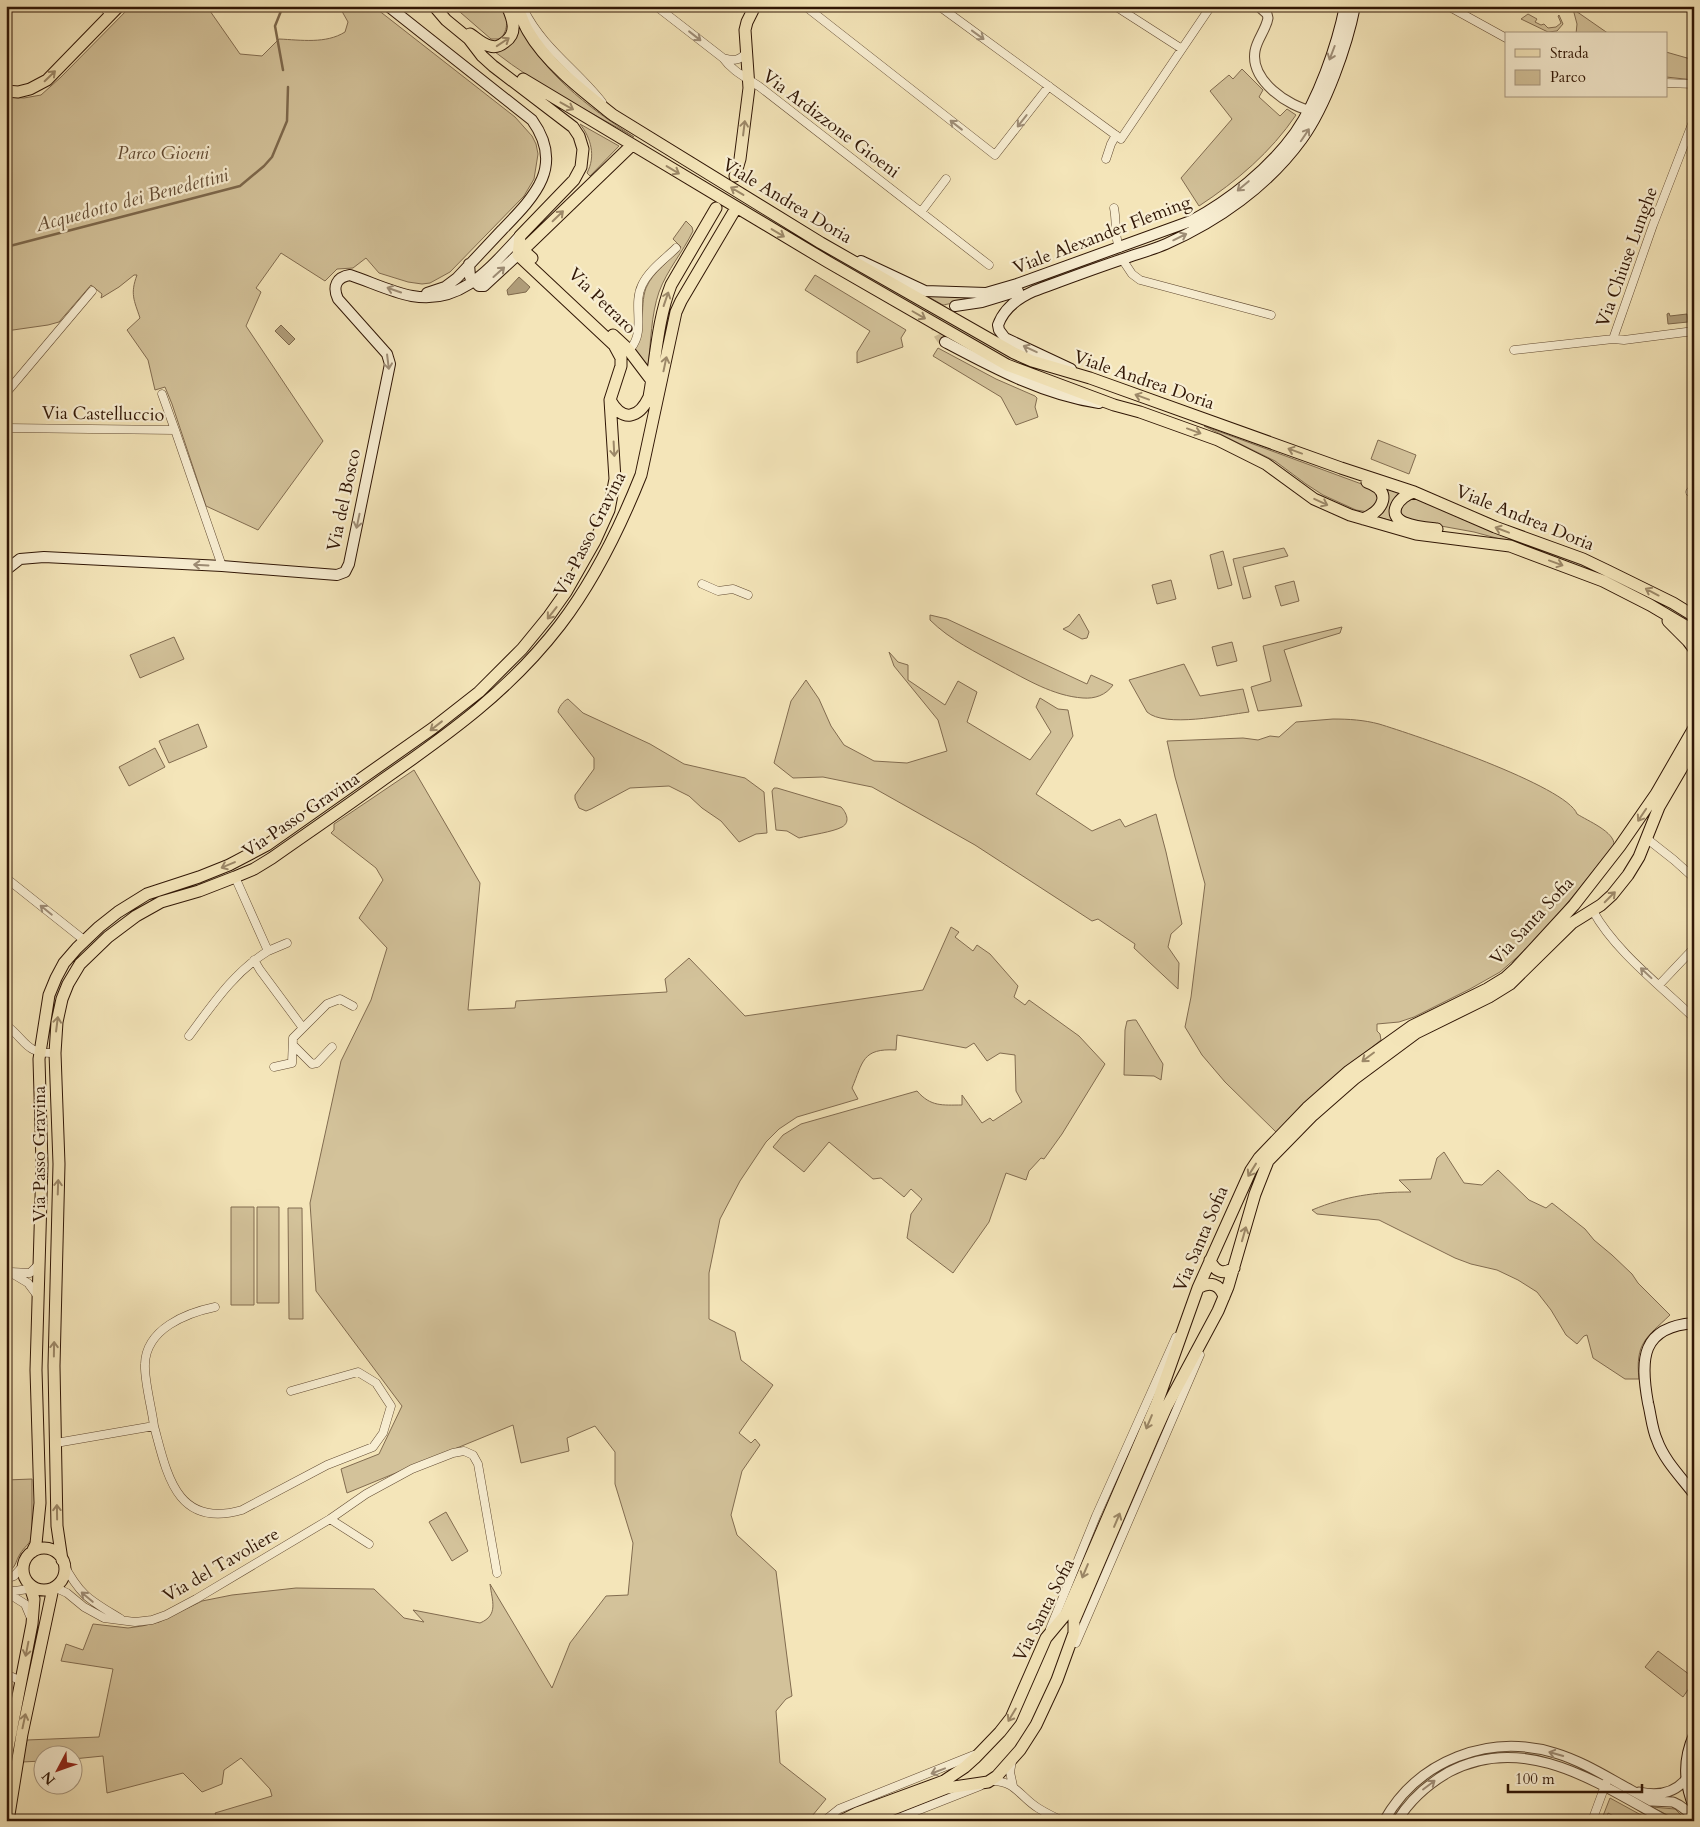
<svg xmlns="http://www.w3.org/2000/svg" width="1700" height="1827" viewBox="0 0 1700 1827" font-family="Cardo,serif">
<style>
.green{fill:#d3c29a;stroke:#826c50}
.water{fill:#b19f7c;stroke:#7d684c}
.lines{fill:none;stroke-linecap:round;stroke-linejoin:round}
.stream{stroke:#7d684c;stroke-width:2.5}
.secondary-tunnel{stroke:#cdbc95;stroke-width:10;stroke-dasharray:10 5;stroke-linecap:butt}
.minor-casing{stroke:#614a32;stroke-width:9}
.tertiary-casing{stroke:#614a32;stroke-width:11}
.secondary-casing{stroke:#301605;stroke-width:12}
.primary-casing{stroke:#301605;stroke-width:13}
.minor{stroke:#f8eed2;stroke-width:8}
.tertiary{stroke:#f8eed2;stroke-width:9}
.secondary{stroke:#f8eed2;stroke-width:10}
.primary{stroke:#f4e5b9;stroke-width:11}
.oneway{stroke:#9e8d76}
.oneway2{stroke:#9c8868}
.labels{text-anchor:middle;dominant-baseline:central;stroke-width:4.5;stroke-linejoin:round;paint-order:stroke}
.street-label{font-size:18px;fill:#301605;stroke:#f8eed2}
.park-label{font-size:18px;font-style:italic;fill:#614a32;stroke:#f8eed2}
.water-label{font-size:19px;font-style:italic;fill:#644d35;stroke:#f8eed2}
</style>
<rect width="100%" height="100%" fill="#f4e5b9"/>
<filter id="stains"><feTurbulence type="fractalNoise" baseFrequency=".004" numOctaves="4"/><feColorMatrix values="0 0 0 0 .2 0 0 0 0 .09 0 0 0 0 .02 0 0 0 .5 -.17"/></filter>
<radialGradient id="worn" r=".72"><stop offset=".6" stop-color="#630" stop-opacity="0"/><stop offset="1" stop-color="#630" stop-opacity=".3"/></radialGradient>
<!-- green -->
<path class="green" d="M131 6H192L210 11 240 54 262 56 279 39C301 40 326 44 345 32L348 22 339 6H373L515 117 532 136 536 144 538 154 534 179 524 196 450 272 430 283 422 284 408 282 379 273 366 258 353 268 337 269 325 281 281 253 256 288 261 292 246 326 323 441 258 530 206 506 172 404 165 387 155 390 148 360 127 330 140 318C134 300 130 294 137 275H134L119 287 101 298 102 294 91 285 59 322 48 325 6 331V97L24 98 41 95 61 77Z
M453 6H502C508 17 509 30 500 39H491Z
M1573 9 1609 34H1576L1577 24Z
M1528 14 1537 19 1535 22 1541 25 1544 24 1548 28 1556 27 1561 23 1558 16 1559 15 1563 24 1557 31 1548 32 1521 19Z
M518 20C539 71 588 107 634 137 587 110 538 86 495 52Z
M1666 52 1694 60V80L1666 77Z
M1242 69 1263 90 1259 97 1280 116 1287 109 1296 115C1271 152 1237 181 1199 206L1181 178 1232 119 1210 91 1229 75 1233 79Z
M580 124 619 146 590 176 587 173C596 156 591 138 580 124Z
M686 221 692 227 693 231C683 252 667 270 659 292 651 315 651 342 648 366H647L634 348C647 330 639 308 646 288 653 271 671 261 681 247L673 239Z
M815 275 906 330 901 338 903 347 857 363V352L870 331 805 290Z
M927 296H990L943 305Z
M938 348 996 379 1035 396 1037 398 1035 407 1038 417 1016 425 1001 397 933 356Z
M1204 426 1367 486 1376 492 1378 500 1368 512 1356 510 1323 495 1306 484 1275 461Z
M1378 440 1416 455 1409 474 1371 459Z
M1384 487 1399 493 1392 502 1395 522 1378 517C1390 509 1387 499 1384 487Z
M1414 497 1503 536 1582 565 1621 582 1670 608 1694 622V626L1511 542 1474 532 1408 520 1401 513V503Z
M1284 548 1288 556 1243 567 1251 597 1243 599 1233 559Z
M1223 551 1232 585 1218 589 1210 555Z
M1171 580 1176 599 1157 604 1152 585Z
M1294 581 1299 601 1281 606 1275 586Z
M1079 614 1089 632 1087 638 1082 639 1063 629 1069 626Z
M930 615 947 619 1087 684 1091 675 1113 685C1106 695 1095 699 1083 698 1053 696 1026 679 1001 666 976 652 950 640 930 620Z
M1342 627 1340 633 1284 650 1302 706 1258 711 1251 687 1271 681 1263 646Z
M174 637 184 659 140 678 130 655Z
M1232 642 1237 661 1217 666 1212 647Z
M889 652 898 662 908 665V680L945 705 958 681 977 692 967 722 1030 760 1051 732 1036 707 1040 698 1058 709 1068 710 1073 736 1036 794 1092 831 1120 819 1125 827 1156 814 1166 852 1182 924 1171 934 1168 947 1179 963 1178 989 1134 948 1135 944 1098 919 1092 921 975 845 872 787 823 777 793 778 774 763 791 701 806 680 819 699 831 726 844 745 874 761 907 763 947 751 938 720 894 666Z
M1184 664 1200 696 1243 689 1249 712C1225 715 1165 728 1147 712L1129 680Z
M568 699 583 713 650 744 684 764 745 778 764 792 767 833 756 834 739 842 721 821 702 808 689 796 669 786 630 788 591 809 586 811 579 808 575 799V795L594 769V758L558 712C558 708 564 700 568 699Z
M1333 719C1349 719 1364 720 1379 724 1412 734 1567 786 1577 814 1588 821 1615 832 1614 845L1560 912 1523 952 1500 972 1470 989 1414 1017 1399 1022 1377 1024V1031L1380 1034 1381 1040 1324 1085 1276 1132 1225 1082 1202 1055 1185 1027 1191 997 1205 884 1175 777 1167 741 1243 738 1258 740 1270 736 1279 737 1296 722Z
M198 724 207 747 169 763 159 741Z
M155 748 165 767 129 786 119 767Z
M414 770 480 883 468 1010 515 1008 516 1001 667 992 665 979 689 958 745 1016 923 990 951 927 959 932 955 937 973 951 977 945 990 954 1018 986 1014 997 1025 1005 1029 1000 1079 1036 1105 1064 1062 1134 1044 1159 1041 1158 1029 1171 1026 1180 1006 1173 989 1222 953 1273 907 1238 911 1214 922 1199 911 1189 904 1197 881 1178 873 1179 829 1142 804 1172 773 1147 783 1135 801 1124 917 1091C931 1107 942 1105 962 1105V1095L982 1123 990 1118 993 1121 1022 1102 1016 1091 1015 1055 1000 1053 987 1061 974 1043 966 1048 897 1035 896 1050C862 1048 863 1062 852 1088L858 1099 797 1117 779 1129 766 1142 740 1181 720 1219 709 1273V1319L735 1332 741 1360 773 1385 739 1433 751 1443 755 1439 760 1445 742 1471 731 1515 737 1535 776 1571 792 1696 786 1699 776 1711 780 1763 826 1799 808 1821H218L215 1813 272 1796 270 1789 241 1758 224 1770 222 1784 202 1792 183 1773 107 1793 103 1756 73 1759 72 1754H42V1761L22 1762 27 1740 99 1737 113 1669 61 1661 66 1644 83 1650 93 1624 128 1628 142 1626 159 1622 202 1601 232 1595 296 1588 374 1589 404 1618 424 1622 413 1610 480 1623C499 1615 492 1601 490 1584L552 1688 570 1643 606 1596 628 1595 633 1543 615 1484V1452L595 1426 567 1438 569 1451 521 1463 513 1425 347 1493 341 1469 379 1454 402 1406 316 1291 310 1203 341 1061 371 1000 387 948 359 918 383 880 376 868 331 833 334 830V824Z
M774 788H777L841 807C846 812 851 822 842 827 833 832 810 835 799 838L787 831 776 830 772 791Z
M1133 1020H1136L1163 1064 1161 1080 1154 1076 1124 1075 1125 1030 1127 1021Z
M1444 1152 1464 1183 1482 1185 1498 1170 1529 1200 1546 1208 1552 1203 1585 1229 1594 1240 1612 1255 1632 1274 1638 1283 1670 1315C1646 1338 1635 1343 1639 1379H1625L1593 1358 1587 1335 1584 1336 1577 1344 1566 1335 1551 1310 1537 1292 1518 1280 1497 1270 1471 1264 1455 1258 1379 1220 1317 1214 1312 1210C1346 1196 1374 1192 1411 1192L1399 1180 1431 1179 1437 1158Z
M231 1207H254V1305H231Z
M257 1207H279V1303H257Z
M288 1208H302L303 1319H289Z
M32 1479V1537C30 1544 24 1547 20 1554 15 1562 16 1569 6 1572V1480Z
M446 1512 468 1551 452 1561 429 1522Z
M1658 1651 1694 1678V1681L1683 1697 1645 1667Z
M1610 1798 1652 1821H1623L1608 1813 1606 1821H1601Z
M1652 1807 1675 1809 1687 1821H1679Z"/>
<!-- water -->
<path class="water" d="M519 277 530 287 526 292 508 295 507 290Z
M1669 313 1670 316 1687 314 1688 322 1668 324 1667 314Z
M281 325 295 339 289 345 275 331Z"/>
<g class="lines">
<!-- stream -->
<path class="stream" d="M283 6 275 26 283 70
M6 247 240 186 264 166 272 157 287 121 288 87"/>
<!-- secondary-tunnel -->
<path class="secondary-tunnel" d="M945 342C929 330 937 310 955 306"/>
<!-- minor casing -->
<g class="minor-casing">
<path id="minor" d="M102 6 111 15
M656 6 723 58C732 71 747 78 760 87L989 265
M805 6 995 155 1049 86
M939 6 1121 139 1211 6
M1115 6 1182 49
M1448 6 1506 38
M524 10C542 47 577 70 602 102
M723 58C734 61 739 61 746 53
M1666 83 1694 84
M1106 159 1111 144 1116 135
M1114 208C1117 223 1114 233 1119 248
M921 212 946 179
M1122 259 1132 274 1140 280 1271 315
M1613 339 1624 340 1694 331
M627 348H631C646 330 632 305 642 285 649 270 665 259 676 248
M1514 350 1613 339 1653 225 1694 119
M6 393 92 291
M162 394 175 430
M6 428 175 430 222 566
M1694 487 1690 492 1694 494
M702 584 718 591 733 589 748 595
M1646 838 1674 860 1694 878
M6 878 84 940
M1593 911C1615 951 1661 986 1694 1018
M268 951 287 943
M254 960 260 970 303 1028 327 1004 340 999 353 1006
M1659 985 1694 948
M6 1025C27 1041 25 1054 55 1053
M189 1036C213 1004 234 972 268 951L235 877
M293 1045 312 1064 317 1063 332 1047
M274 1067 292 1063 293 1038 303 1028
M8 1271 28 1283 37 1295
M11 1272 30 1273 39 1264
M154 1426C152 1409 144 1380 145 1364 146 1329 186 1313 215 1307
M56 1443 154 1426C167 1474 176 1529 242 1510L327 1465 373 1447 383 1433 391 1406 376 1383 358 1372 291 1391
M330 1519 369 1544
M63 1563C81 1597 90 1600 121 1619
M6 1579 14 1576 23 1566
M54 1587 67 1593 84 1607 104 1618 135 1622 152 1620 166 1615 196 1599 330 1519 366 1494 412 1469 453 1453 464 1451 473 1455 478 1464 497 1573
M6 1590 15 1591 34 1588
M6 1592 25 1604 30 1616
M1050 1629 1096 1516 1176 1337
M1076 1643 1200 1355
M6 1674 21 1681
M1012 1761 1010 1772 1013 1786
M991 1781C1015 1780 1020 1797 1038 1808 1046 1813 1054 1817 1063 1821
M824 1821 839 1809 974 1755
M891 1821 980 1786
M1592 1821 1606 1783"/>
</g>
<!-- tertiary casing -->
<g class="tertiary-casing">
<path id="tertiary" d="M1258 6 1267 14 1268 18C1266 30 1257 39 1255 51 1250 80 1288 107 1313 111
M1639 1792C1657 1796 1674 1794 1686 1779
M1384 1821C1418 1760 1489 1733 1555 1753 1582 1761 1607 1777 1631 1790L1651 1801 1673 1802 1679 1805 1694 1816
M1397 1821C1410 1800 1428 1784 1449 1772 1526 1731 1601 1785 1667 1821"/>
</g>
<!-- secondary casing -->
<g class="secondary-casing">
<path id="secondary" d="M388 6 532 120C565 166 535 196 502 230 487 246 472 262 457 278L445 287 427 293
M861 261 925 291 986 293 1017 284 1191 221C1230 200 1269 169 1295 133 1318 100 1337 46 1345 6
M469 264 470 277 479 286H484L523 250
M955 306 982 302 1018 291
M945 342C994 368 1044 395 1099 403
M1071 369 1005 338 999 330 998 325C1004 308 1018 298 1034 291 1064 280 1093 269 1123 259 1137 254 1152 250 1166 244 1218 221 1268 186 1302 139 1326 106 1347 46 1355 6
M6 570 20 559 44 557 222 566 337 575 345 572 349 564 390 364 387 354 338 299C332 286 337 277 350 275 371 282 391 292 412 296 461 305 490 268 520 236
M1694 1323C1641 1327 1640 1359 1648 1403 1651 1415 1652 1429 1657 1440 1664 1460 1681 1477 1694 1494
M1694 1735C1683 1760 1684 1782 1694 1807"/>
</g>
<!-- primary casing -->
<g class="primary-casing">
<path id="primary" d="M434 6 446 20 474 43
M517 6C521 14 523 23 528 31 546 63 584 92 613 115L821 243 1014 353 1032 361 1090 378 1341 468 1414 492 1495 527 1583 559 1608 571 1673 603 1694 616
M470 34C476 38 483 45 490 46 496 48 500 46 505 42 518 33 513 19 507 6
M523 79 828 262 1007 365 1114 405 1140 412 1218 440 1266 464 1314 499 1350 515 1416 534 1510 546 1603 581 1650 605 1694 631
M6 91 18 92 30 89 47 80 119 6
M735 176 740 159 749 88 745 30 747 22 755 6
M532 258 523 250 632 145
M613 335 627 348 652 381
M610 400C623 423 639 418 649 397 656 359 657 321 671 285L716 208
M1414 492C1399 496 1385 515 1405 523 1414 527 1427 528 1437 529
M1363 519C1384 510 1393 491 1367 482
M1668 621 1688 641 1694 649
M1210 1260C1215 1272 1223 1275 1234 1268
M1198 1288C1210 1281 1220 1284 1224 1297
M23 1569a21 21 0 1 1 42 0a21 21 0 1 1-42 0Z
M32 1552 36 1544 40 1503 36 1370 42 1164 39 1059 49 995 56 978 64 963 77 948 99 927 118 912 147 894 199 877 229 865 267 845 433 728 479 692 522 649 549 616 566 592 595 541 609 510 615 479 610 400 621 366V358L614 345 518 255 520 236 574 180 581 167 583 149 579 136 573 127 493 66 482 56 469 39
M62 1560 57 1526 54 1366 59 1164 55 1053 57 1022 62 999 68 984 80 964 108 937 136 916 161 902 199 891 235 877 254 869 272 858C309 832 347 806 384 779 450 733 510 690 560 625 593 582 621 525 641 475L676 312 681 301 736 208
M6 1758 32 1624 34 1599 29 1584
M8 1821 22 1734 53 1588
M841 1821 857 1813 944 1781 965 1767 975 1758 1000 1732 1011 1718 1046 1638 1066 1614 1157 1403 1198 1288 1251 1170 1259 1158 1307 1108 1349 1071 1412 1026 1487 989 1505 978 1516 968 1574 905 1620 846 1656 794 1694 728
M863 1821 947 1788 988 1782 997 1776 1020 1750 1036 1725 1057 1680 1074 1633V1621L1153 1437 1166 1408 1218 1311 1228 1287 1255 1194 1268 1161 1313 1115 1354 1079 1416 1033 1489 997 1510 984 1572 923 1601 905 1612 895 1628 875 1639 857 1659 807 1694 747"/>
</g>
<!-- minor -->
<use href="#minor" class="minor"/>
<!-- tertiary -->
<use href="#tertiary" class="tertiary"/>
<!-- secondary -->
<use href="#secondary" class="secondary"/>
<!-- primary -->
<use href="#primary" class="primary"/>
</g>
<!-- one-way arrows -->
<defs><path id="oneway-shaft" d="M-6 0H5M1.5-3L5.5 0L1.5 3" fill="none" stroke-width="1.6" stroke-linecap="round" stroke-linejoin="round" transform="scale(1.25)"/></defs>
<g class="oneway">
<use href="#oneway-shaft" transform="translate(978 35) rotate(36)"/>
<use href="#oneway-shaft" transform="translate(695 36) rotate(38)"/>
<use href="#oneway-shaft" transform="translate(1332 53) rotate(111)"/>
<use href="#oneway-shaft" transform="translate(1022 121) rotate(128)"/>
<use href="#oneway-shaft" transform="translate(956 125) rotate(-142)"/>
<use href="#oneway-shaft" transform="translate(1305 135) rotate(-56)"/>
<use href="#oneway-shaft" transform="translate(1243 186) rotate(140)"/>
<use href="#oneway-shaft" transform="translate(1180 237) rotate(-26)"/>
<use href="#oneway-shaft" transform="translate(499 272) rotate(-42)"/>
<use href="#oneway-shaft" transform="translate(394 290) rotate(-161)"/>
<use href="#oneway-shaft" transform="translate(1030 349) rotate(-155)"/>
<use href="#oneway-shaft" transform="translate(388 362) rotate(83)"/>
<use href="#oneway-shaft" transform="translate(358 521) rotate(102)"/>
<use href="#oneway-shaft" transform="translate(201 565) rotate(-177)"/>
<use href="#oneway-shaft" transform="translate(46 910) rotate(-141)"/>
<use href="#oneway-shaft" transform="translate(1646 973) rotate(-137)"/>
<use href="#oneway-shaft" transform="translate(87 1597) rotate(-140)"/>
<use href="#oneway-shaft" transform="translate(1556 1754) rotate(-164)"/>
<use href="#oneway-shaft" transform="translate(938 1771) rotate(159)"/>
<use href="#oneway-shaft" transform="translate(1429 1785) rotate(-37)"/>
</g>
<g class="oneway2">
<use href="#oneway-shaft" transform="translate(503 42) rotate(-34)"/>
<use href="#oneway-shaft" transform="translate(50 76) rotate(-44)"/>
<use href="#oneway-shaft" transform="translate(567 106) rotate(29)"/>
<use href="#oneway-shaft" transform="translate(744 128) rotate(-83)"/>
<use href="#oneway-shaft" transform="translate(673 170) rotate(31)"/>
<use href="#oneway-shaft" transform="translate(737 191) rotate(-149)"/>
<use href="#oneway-shaft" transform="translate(558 216) rotate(-44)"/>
<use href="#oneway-shaft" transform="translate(778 233) rotate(31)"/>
<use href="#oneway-shaft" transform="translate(666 299) rotate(-71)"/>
<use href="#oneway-shaft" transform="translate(919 315) rotate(30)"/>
<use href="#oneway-shaft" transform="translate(665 364) rotate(-78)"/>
<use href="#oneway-shaft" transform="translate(1142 397) rotate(-160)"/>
<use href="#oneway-shaft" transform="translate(1194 431) rotate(20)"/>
<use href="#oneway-shaft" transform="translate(614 449) rotate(87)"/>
<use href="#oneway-shaft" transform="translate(1295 451) rotate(-160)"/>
<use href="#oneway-shaft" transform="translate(1321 502) rotate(25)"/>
<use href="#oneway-shaft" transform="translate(1502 530) rotate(-159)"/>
<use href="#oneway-shaft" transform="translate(1556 563) rotate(20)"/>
<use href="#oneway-shaft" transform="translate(1652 592) rotate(-152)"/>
<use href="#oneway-shaft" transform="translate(552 613) rotate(128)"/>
<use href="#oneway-shaft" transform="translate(436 726) rotate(142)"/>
<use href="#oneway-shaft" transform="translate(1642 815) rotate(124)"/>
<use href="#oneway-shaft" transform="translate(228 865) rotate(157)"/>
<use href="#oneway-shaft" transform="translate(1610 897) rotate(-45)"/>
<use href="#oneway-shaft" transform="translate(57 1024) rotate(-83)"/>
<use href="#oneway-shaft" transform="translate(1368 1057) rotate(143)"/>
<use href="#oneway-shaft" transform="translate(1252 1170) rotate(122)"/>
<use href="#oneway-shaft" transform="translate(58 1187) rotate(-88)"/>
<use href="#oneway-shaft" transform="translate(1244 1234) rotate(-74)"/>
<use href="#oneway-shaft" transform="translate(54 1349) rotate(-89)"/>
<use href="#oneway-shaft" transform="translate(1149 1422) rotate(113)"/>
<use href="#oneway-shaft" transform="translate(57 1512) rotate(-91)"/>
<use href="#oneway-shaft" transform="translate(1117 1520) rotate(-67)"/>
<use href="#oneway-shaft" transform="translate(1085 1571) rotate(113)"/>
<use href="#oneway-shaft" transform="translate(27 1649) rotate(101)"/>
<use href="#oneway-shaft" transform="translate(1012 1715) rotate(121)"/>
<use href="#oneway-shaft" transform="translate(24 1721) rotate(-78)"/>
</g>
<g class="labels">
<!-- street labels -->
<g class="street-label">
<text transform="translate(831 124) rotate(37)">Via Ardizzone Gioeni</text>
<text transform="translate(787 201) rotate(31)">Viale Andrea Doria</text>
<text transform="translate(1102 235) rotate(-21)">Viale Alexander Fleming</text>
<text transform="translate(1627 257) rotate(-70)">Via Chiuse Lunghe</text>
<text transform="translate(602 301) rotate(44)">Via Petraro</text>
<text transform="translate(1144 380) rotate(19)">Viale Andrea Doria</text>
<text transform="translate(103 414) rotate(1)">Via Castelluccio</text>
<text transform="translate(344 500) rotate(-78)">Via del Bosco</text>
<text transform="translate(1525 518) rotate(22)">Viale Andrea Doria</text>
<text transform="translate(590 534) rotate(-63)">Via Passo Gravina</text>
<text transform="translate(301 815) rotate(-34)">Via Passo Gravina</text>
<text transform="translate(1532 921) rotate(-47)">Via Santa Sofia</text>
<text transform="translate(39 1154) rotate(-90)">Via Passo Gravina</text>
<text transform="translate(1201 1239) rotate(-67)">Via Santa Sofia</text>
<text transform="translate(221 1565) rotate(-30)">Via del Tavoliere</text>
<text transform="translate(1044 1610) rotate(-63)">Via Santa Sofia</text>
</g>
<!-- park labels -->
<g class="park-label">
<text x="163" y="153">Parco Gioeni</text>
</g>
<!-- water labels -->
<g class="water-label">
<text transform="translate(132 200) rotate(-15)">Acquedotto dei Benedettini</text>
</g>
</g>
<!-- margin -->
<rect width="1700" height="1827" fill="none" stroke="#f4e5b9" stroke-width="25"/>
<rect x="8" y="8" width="1685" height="1812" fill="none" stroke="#301605" stroke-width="2.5"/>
<rect x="12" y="12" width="1675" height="1802" fill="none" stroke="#301605"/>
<!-- legend -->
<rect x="1505" y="32" width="162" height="65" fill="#f8eed2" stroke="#a89880"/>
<rect x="1515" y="49" width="25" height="8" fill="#f4e5b9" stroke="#a89880"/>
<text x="1550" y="58" font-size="15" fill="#301605">Strada</text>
<rect x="1515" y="70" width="25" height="15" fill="#d3c29a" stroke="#a89880"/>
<text x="1550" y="82" font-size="15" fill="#301605">Parco</text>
<!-- north arrow -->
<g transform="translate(58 1770) rotate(229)"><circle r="24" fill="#f8eed2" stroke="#a89880"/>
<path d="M0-4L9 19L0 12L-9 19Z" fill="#8f2418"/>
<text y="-8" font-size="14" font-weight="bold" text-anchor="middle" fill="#301605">N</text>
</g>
<!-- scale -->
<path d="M1508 1784v8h134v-8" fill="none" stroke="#301605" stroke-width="2.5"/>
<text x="1515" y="1784" font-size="15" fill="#301605" stroke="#f8eed2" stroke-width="4" paint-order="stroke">100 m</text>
<rect width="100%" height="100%" filter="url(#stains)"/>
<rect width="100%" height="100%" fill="url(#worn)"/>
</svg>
